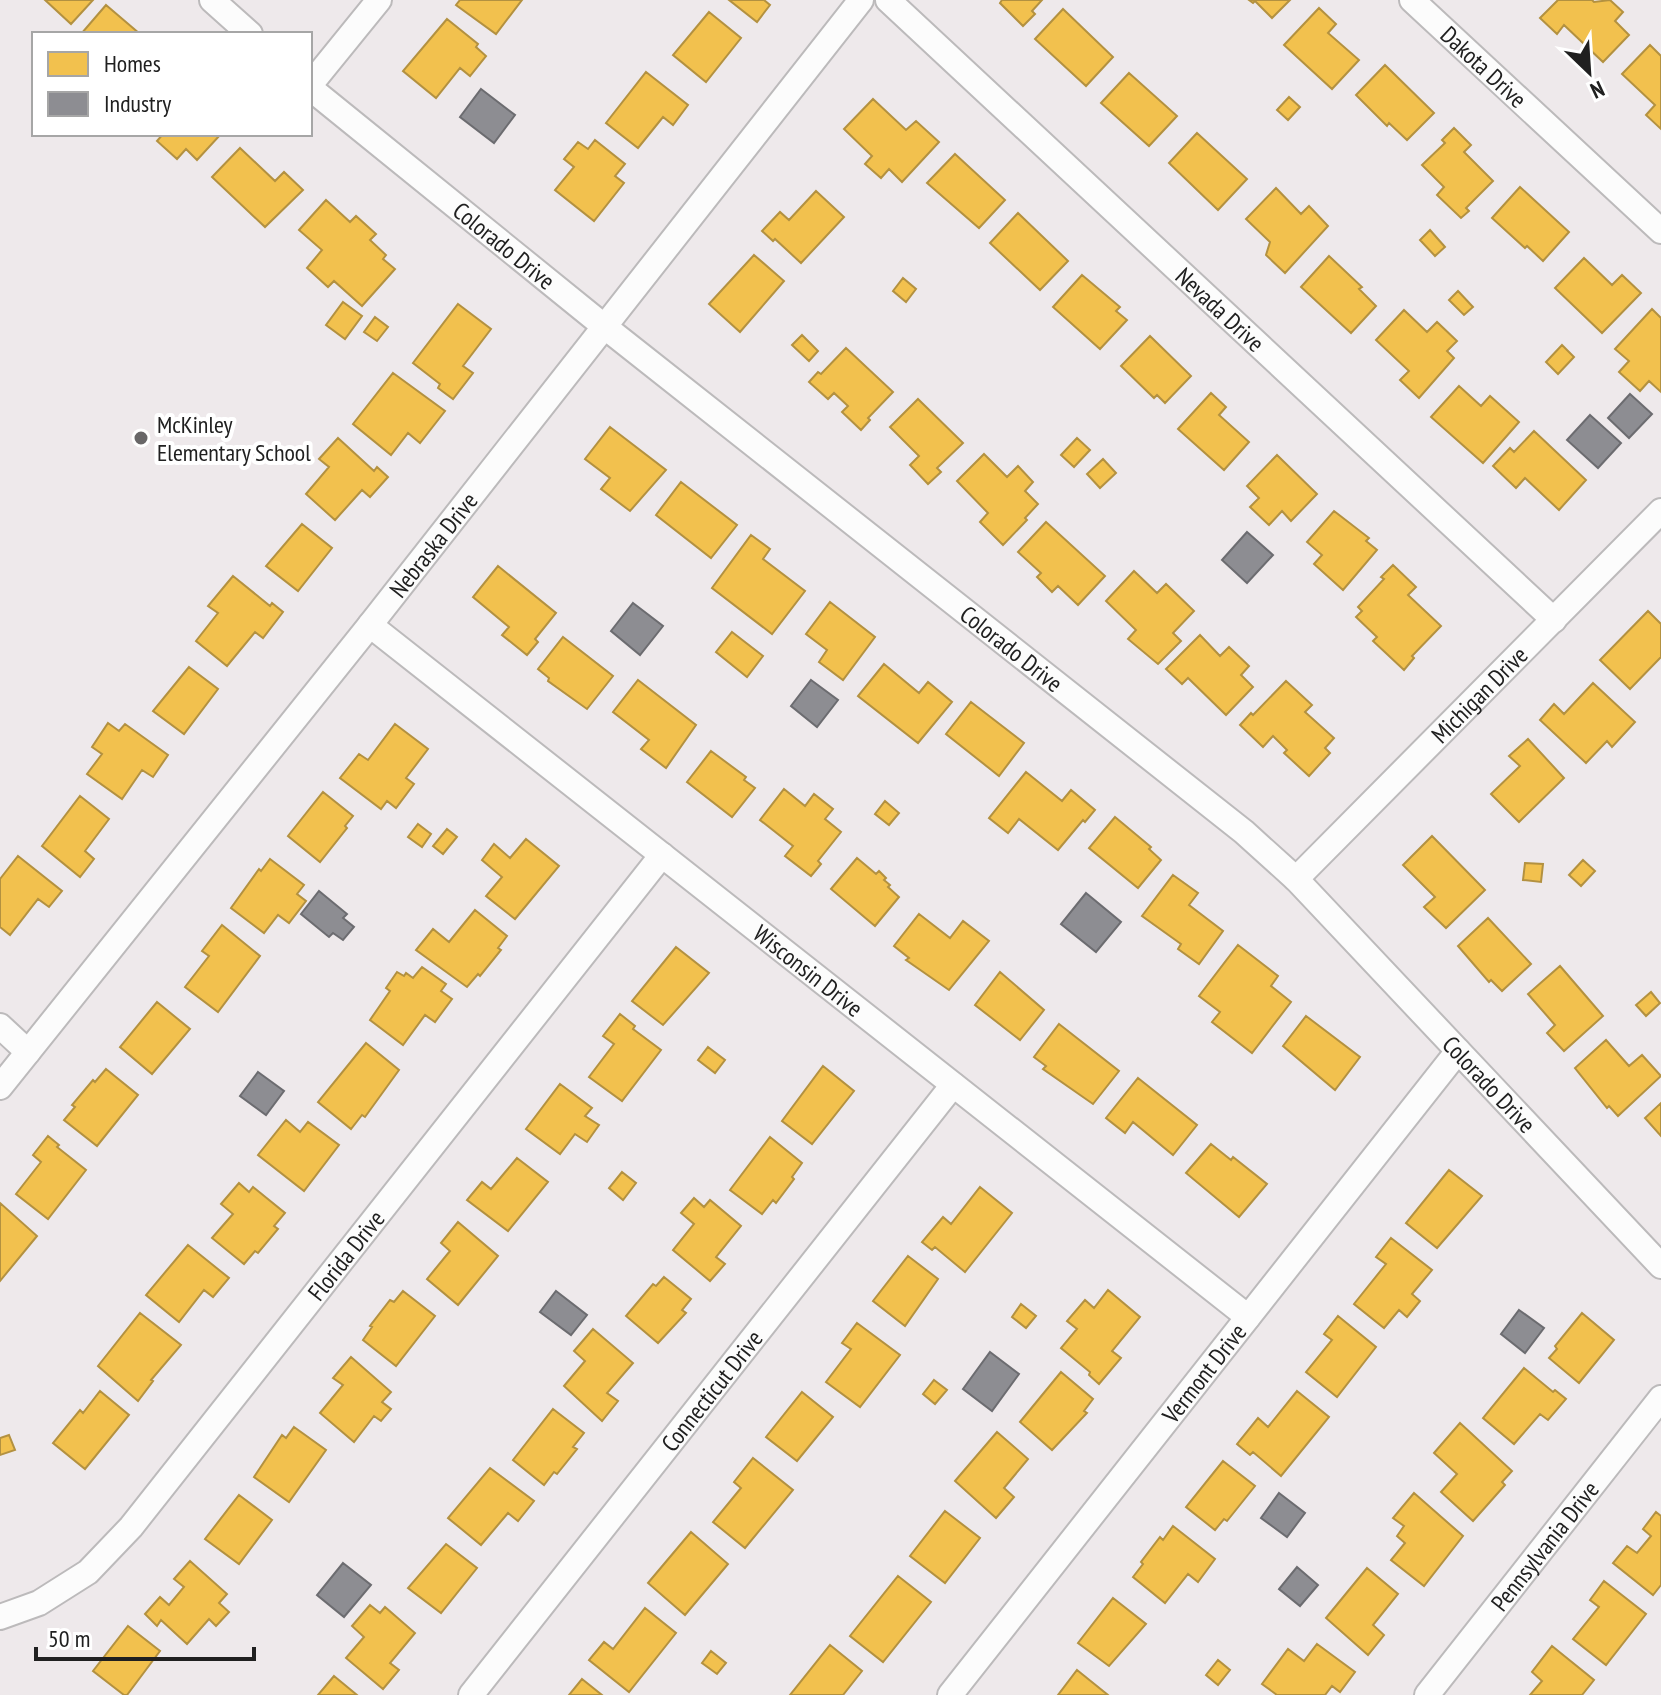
<svg xmlns="http://www.w3.org/2000/svg" width="1661" height="1695" viewBox="0 0 1661 1695" font-family="'PT Sans Narrow',sans-serif">
<style>
.homes{fill:#f2c14e;stroke:#b39140;stroke-width:2}
.industry{fill:#8d8d92;stroke:#6c6c70;stroke-width:2}
.lines{fill:none;stroke-linecap:round;stroke-linejoin:round}
.minor-casing{stroke:#bcbabb;stroke-width:28}
.minor{stroke:#fcfcfc;stroke-width:24}
.poi-dot{fill:#686667;stroke:#fff;stroke-width:3}
.labels{text-anchor:middle;dominant-baseline:central;stroke-width:8;stroke-linejoin:round;paint-order:stroke}
.street-label{font-size:24px;fill:#202020;stroke:#fff}
.poi-label{font-size:24px;fill:#202020;stroke:#fff;text-anchor:start}
</style>
<rect width="100%" height="100%" fill="#eee9eb"/>
<!-- homes -->
<path class="homes" d="M45 0H93L71 24Z
M460 0H522L496 34 456 5Z
M729 0H764L770 5 757 22Z
M1002 0H1042L1032 11 1035 14 1023 26 1000 3Z
M1249 0H1290L1272 18 1255 1 1253 3Z
M1558 0H1592L1594 2 1610 0 1623 12 1615 21 1629 35 1603 62 1564 25 1557 34 1540 18Z
M106 5 140 34H81Z
M1319 8 1336 24 1328 33 1359 60 1332 89 1284 45Z
M1063 9 1113 57 1086 86 1035 39Z
M709 12 741 38 706 82 673 55Z
M447 19 478 44 476 47 486 56 470 76 460 68 436 98 403 71Z
M1650 45 1661 56V129L1646 115 1655 105 1622 74Z
M1385 65 1434 113 1407 140 1389 123 1387 126 1356 95Z
M646 72 688 105 673 125 663 117 638 148 606 123Z
M1129 73 1177 116 1149 146 1101 103Z
M1289 97 1300 107 1288 120 1277 110Z
M873 99 906 130 916 121 939 142 902 182 889 169 881 178 865 164 872 156 844 129Z
M1454 128 1471 145 1464 152 1493 181 1466 208 1469 211 1461 218 1437 195 1444 187 1422 165 1445 143 1442 140Z
M1197 133 1247 179 1218 210 1169 163Z
M163 134H221L197 160 186 149 177 159 157 141Z
M595 140 625 164 615 176 624 183 594 221 555 190 574 167 564 159 578 142 588 149Z
M240 148 275 181 284 172 303 190 265 227 212 177Z
M955 154 1005 200 979 228 927 183Z
M1520 187 1569 232 1543 261 1527 246 1525 248 1492 218Z
M1276 188 1301 214 1309 206 1328 226 1285 273 1266 255 1270 242 1246 219Z
M816 191 844 217 801 263 775 239 773 241 762 231 780 212 789 220Z
M326 200 350 222 356 216 376 234 370 240 386 255 383 259 395 269 362 306 334 281 328 287 307 268 322 250 299 230Z
M1018 213 1068 261 1040 290 990 243Z
M1430 230 1445 247 1435 256 1420 240Z
M754 255 784 281 740 332 709 304Z
M1329 256 1362 287 1359 289 1376 306 1351 333 1301 287Z
M1584 258 1612 285 1622 275 1641 293 1602 333 1555 288Z
M1082 275 1120 307 1116 311 1127 320 1100 349 1053 307Z
M903 278 916 289 906 302 893 291Z
M1458 291 1473 307 1464 315 1449 300Z
M343 302 362 316 345 339 326 325Z
M458 304 491 329 463 366 473 373 453 399 438 388 440 384 413 363Z
M1652 309 1661 318V392L1649 381 1640 391 1619 372 1629 361 1615 349Z
M1404 310 1427 332 1437 322 1457 341 1447 351 1454 358 1419 398 1400 380 1409 371 1376 340Z
M375 317 388 327 377 341 364 332Z
M802 335 818 351 809 361 792 345Z
M1150 336 1191 376 1165 403 1157 395 1154 398 1121 366Z
M1562 345 1574 357 1558 374 1546 362Z
M846 348 893 392 868 418 870 420 861 430 842 412 848 406 834 393 828 399 809 382 818 372 821 374Z
M393 373 445 411 420 443 408 433 391 455 353 424Z
M1459 386 1481 406 1490 396 1519 422 1483 463 1431 417Z
M1211 393 1226 407 1219 415 1249 442 1224 470 1178 429Z
M918 399 963 443 937 468 941 472 928 484 910 465 919 456 890 427Z
M610 427 666 470 630 511 601 489 610 478 585 459Z
M1534 431 1586 480 1559 510 1525 478 1516 488 1493 466 1510 448 1514 452Z
M338 438 374 471 377 467 388 477 370 497 362 490 335 520 306 494 329 467 319 459Z
M1077 438 1090 450 1074 467 1061 455Z
M984 454 1007 477 1018 466 1033 482 1025 491 1038 504 1025 518 1027 520 1003 545 980 522 988 513 957 481Z
M1277 455 1317 494 1291 521 1282 511 1269 525 1250 507 1259 498 1247 486Z
M1103 459 1116 473 1100 488 1087 474Z
M681 482 737 525 711 558 656 515Z
M1334 511 1369 538 1366 541 1377 550 1343 590 1314 564 1322 555 1307 542Z
M1046 522 1105 576 1078 605 1058 586 1052 592 1037 577 1041 573 1018 552Z
M302 524 332 548 298 591 266 566Z
M751 535 770 549 763 559 805 591 772 634 712 588Z
M1393 565 1416 587 1408 595 1441 626 1412 656 1414 658 1404 670 1373 641 1377 637 1356 617 1362 611 1358 607 1384 579 1381 577Z
M498 566 556 613 535 639 538 642 527 655 502 635 509 627 473 597Z
M1134 571 1157 593 1166 584 1194 611 1173 633 1181 641 1158 664 1128 639 1136 630 1106 601Z
M233 576 270 606 272 603 283 612 263 638 255 632 227 666 196 641 218 613 208 606Z
M830 602 875 637 843 680 819 662 827 650 806 634Z
M1648 611 1661 624V657L1630 689 1600 660Z
M732 632 763 656 747 677 716 652Z
M1200 635 1220 656 1229 647 1249 666 1241 675 1253 687 1226 715 1188 678 1182 684 1166 669Z
M563 637 613 676 587 709 548 681 549 678 538 669Z
M884 664 919 693 928 682 952 702 918 743 858 696Z
M189 667 218 689 184 734 153 711Z
M638 680 696 725 666 768 641 749 649 740 613 712Z
M1286 681 1312 705 1305 712 1334 738 1325 748 1330 753 1309 776 1284 753 1287 750 1273 736 1263 747 1240 725 1251 713 1253 715Z
M1593 683 1635 722 1612 747 1607 741 1586 763 1540 720 1554 704 1564 714Z
M971 702 1024 743 999 776 946 734Z
M108 723 119 731 125 724 168 755 153 777 142 770 122 799 87 774 102 754 92 747Z
M395 724 428 749 406 778 414 784 396 808 387 801 381 809 340 778 359 754 368 760Z
M1528 739 1564 778 1519 822 1491 794 1520 766 1509 756Z
M711 751 746 777 744 780 755 788 732 817 687 782Z
M1026 772 1062 801 1071 790 1095 810 1085 822 1083 820 1058 850 1019 819 1008 833 989 818Z
M784 789 805 806 814 794 833 809 825 819 841 832 818 861 821 864 811 876 785 856 793 846 760 820Z
M323 792 353 816 345 826 347 828 320 862 288 836Z
M80 796 109 819 85 851 94 859 80 877 42 846Z
M885 801 899 813 889 825 875 814Z
M1115 817 1151 847 1149 849 1161 860 1138 888 1089 848Z
M418 824 431 834 422 847 408 837Z
M447 829 457 837 443 854 433 846Z
M1432 836 1485 890 1446 928 1424 907 1435 897 1403 865Z
M526 839 559 866 515 919 486 896 502 877 482 860 494 844 510 858Z
M18 856 62 891 49 907 38 899 10 935 0 927V879Z
M857 858 876 874 879 871 886 878 884 880 890 885 888 887 899 897 875 926 831 889Z
M270 859 304 885 297 894 306 901 289 923 278 915 264 933 231 908 259 869 261 871Z
M1583 860 1595 871 1581 886 1569 875Z
M1525 863 1543 864 1541 882 1523 880Z
M1173 875 1198 893 1189 905 1223 931 1199 964 1178 949 1181 944 1142 916Z
M475 910 507 936 498 948 501 950 480 976 478 974 467 987 416 950 433 929 449 942Z
M919 914 950 938 963 921 989 941 949 990 906 960 909 958 894 946Z
M1488 918 1531 964 1502 991 1491 980 1489 982 1458 946Z
M222 925 260 956 218 1012 185 987 209 956 202 951Z
M1238 945 1278 976 1271 986 1291 1002 1252 1053 1212 1022 1220 1012 1199 996Z
M676 947 709 973 663 1025 632 1001Z
M1560 966 1603 1016 1564 1051 1547 1033 1555 1025 1528 994Z
M422 967 446 984 441 991 452 999 435 1022 425 1015 403 1045 370 1020 390 991 386 988 397 972 404 976 406 973 413 978Z
M1000 972 1044 1010 1020 1040 975 1005Z
M1651 992 1660 1003 1646 1016 1636 1005Z
M157 1002 190 1029 152 1074 120 1047Z
M620 1014 635 1026 633 1029 661 1050 622 1101 589 1077 614 1044 603 1036Z
M1306 1016 1360 1057 1335 1090 1283 1046Z
M1059 1024 1119 1071 1093 1104 1043 1069 1046 1066 1034 1057Z
M1606 1040 1629 1066 1642 1055 1661 1076 1618 1116 1609 1106 1607 1108 1575 1068Z
M366 1043 399 1070 365 1117 362 1115 351 1129 318 1102Z
M708 1047 725 1060 715 1073 698 1060Z
M823 1066 854 1091 812 1144 782 1121Z
M106 1069 138 1095 97 1146 64 1120 75 1107 72 1105 93 1080 95 1082Z
M1138 1078 1197 1125 1173 1155 1133 1122 1125 1133 1106 1118Z
M560 1084 592 1108 585 1116 599 1125 587 1142 575 1134 560 1154 526 1129Z
M1661 1103V1136L1645 1118Z
M286 1120 300 1132 308 1122 339 1145 304 1191 258 1155Z
M48 1136 59 1145 57 1147 86 1170 48 1219 16 1194 41 1162 33 1155Z
M770 1137 802 1163 792 1177 794 1179 776 1203 773 1200 762 1214 730 1190Z
M1211 1144 1231 1160 1233 1157 1267 1184 1239 1217 1186 1173Z
M517 1158 548 1182 508 1231 467 1200 482 1182 491 1189Z
M1449 1170 1482 1196 1437 1248 1406 1223Z
M622 1172 636 1183 623 1200 609 1188Z
M239 1183 249 1192 253 1187 285 1213 274 1226 278 1229 258 1253 255 1251 244 1264 212 1238 233 1214 221 1204Z
M980 1187 1012 1213 965 1272 935 1247 932 1250 922 1242 943 1217 951 1224Z
M694 1198 704 1207 710 1200 741 1226 716 1257 725 1264 710 1281 673 1250 694 1224 681 1213Z
M0 1203 37 1236 0 1281Z
M458 1222 498 1256 458 1305 427 1279 450 1251 441 1243Z
M1391 1238 1432 1270 1412 1294 1420 1301 1407 1317 1399 1310 1384 1328 1354 1304 1386 1264 1376 1257Z
M188 1245 229 1278 213 1297 204 1290 179 1322 146 1295Z
M908 1256 938 1279 905 1326 873 1301Z
M664 1277 691 1299 682 1310 686 1313 658 1343 626 1316 653 1284 656 1286Z
M1108 1290 1140 1317 1112 1351 1121 1358 1099 1384 1089 1375 1090 1372 1061 1348 1077 1329 1067 1321 1085 1300 1094 1308Z
M403 1291 435 1316 396 1366 363 1340 372 1327 370 1326 390 1300 394 1302Z
M1021 1304 1036 1316 1026 1328 1012 1317Z
M140 1313 181 1345 151 1380 153 1381 138 1401 98 1366Z
M1582 1313 1614 1340 1579 1383 1549 1358 1557 1349 1555 1346Z
M1338 1316 1376 1347 1337 1397 1306 1372 1332 1340 1324 1334Z
M857 1323 900 1355 860 1407 826 1382 851 1349 842 1343Z
M593 1329 633 1363 607 1393 618 1401 602 1421 564 1386 585 1361 574 1351Z
M351 1357 391 1392 382 1402 391 1409 381 1421 374 1416 354 1442 320 1413 343 1385 333 1378Z
M1524 1368 1553 1392 1555 1390 1566 1399 1548 1420 1540 1414 1514 1444 1483 1418Z
M1061 1372 1093 1399 1084 1411 1087 1413 1052 1450 1020 1422Z
M934 1380 947 1390 935 1404 923 1394Z
M100 1391 129 1415 85 1469 53 1443 80 1410 83 1413Z
M1297 1391 1329 1417 1281 1476 1253 1452 1250 1455 1237 1444 1258 1418 1268 1427Z
M802 1392 833 1417 797 1461 766 1437Z
M553 1409 584 1433 573 1447 577 1449 557 1474 554 1472 544 1485 513 1460Z
M1460 1423 1512 1471 1502 1482 1505 1485 1473 1521 1441 1492 1457 1474 1434 1453Z
M294 1427 326 1450 289 1502 254 1477 282 1435 286 1438Z
M997 1432 1028 1459 1004 1488 1014 1497 996 1518 955 1481Z
M9 1435 15 1450 0 1455V1438Z
M753 1458 793 1490 745 1548 713 1522 741 1488 734 1482Z
M1223 1461 1255 1486 1227 1521 1224 1519 1215 1530 1186 1507Z
M490 1468 534 1501 518 1521 508 1513 481 1545 448 1518Z
M1414 1493 1463 1536 1424 1586 1391 1560 1405 1543 1397 1536 1404 1526 1393 1518Z
M239 1495 272 1520 239 1564 205 1539Z
M945 1511 980 1538 945 1583 910 1556Z
M1656 1512 1661 1516V1585L1653 1595 1613 1563 1627 1546 1637 1553 1651 1536 1643 1529Z
M1173 1526 1215 1559 1198 1582 1188 1574 1165 1603 1133 1577 1143 1564 1141 1562 1160 1537 1163 1540Z
M691 1532 728 1564 685 1615 648 1583Z
M446 1544 477 1568 441 1613 408 1588Z
M190 1561 227 1594 219 1603 229 1612 216 1626 209 1619 187 1644 161 1620 157 1626 145 1614 160 1597 169 1605 184 1587 174 1579Z
M1367 1568 1398 1594 1373 1625 1384 1635 1368 1655 1326 1618Z
M898 1576 931 1602 883 1662 850 1636Z
M1604 1581 1646 1614 1606 1665 1573 1639 1599 1607 1590 1600Z
M1113 1598 1146 1624 1109 1666 1078 1643Z
M370 1605 380 1613 385 1607 415 1633 390 1663 399 1670 383 1689 346 1658 364 1637 352 1626Z
M645 1608 676 1633 629 1692 589 1660 604 1642 613 1649Z
M128 1626 160 1651 127 1695H124L93 1671Z
M1317 1644 1355 1672 1340 1692 1332 1686 1325 1695H1277L1262 1684 1288 1649 1304 1661Z
M830 1645 862 1671 843 1695H790Z
M1552 1646 1594 1680 1582 1695H1530L1542 1681 1532 1672Z
M711 1651 726 1663 717 1674 702 1663Z
M1218 1660 1230 1670 1218 1685 1206 1675Z
M1077 1670 1108 1695H1058Z
M334 1676 357 1695H318Z
M582 1679 602 1695H569Z"/>
<!-- industry -->
<path class="industry" d="M481 89 515 115 494 143 460 117Z
M1630 394 1652 414 1629 438 1608 418Z
M1590 415 1621 443 1598 468 1567 440Z
M1247 532 1273 555 1247 583 1222 560Z
M633 603 663 626 640 655 611 631Z
M811 680 838 700 817 727 791 706Z
M319 891 347 914 343 918 354 927 343 940 333 933 329 937 301 914Z
M1086 893 1121 922 1096 952 1061 924Z
M258 1072 284 1091 266 1115 240 1096Z
M556 1291 587 1315 571 1335 540 1312Z
M1519 1310 1544 1328 1525 1353 1501 1334Z
M990 1352 1019 1374 992 1411 963 1389Z
M1279 1493 1305 1513 1287 1537 1261 1518Z
M343 1563 371 1585 344 1617 317 1595Z
M1297 1567 1318 1585 1300 1606 1279 1589Z"/>
<g class="lines">
<!-- minor casing -->
<g class="minor-casing">
<g id="minor">
<path d="M212 0 250 34"/>
<path id="s1" d="M888 0 1554 620"/>
<path id="s2" d="M1412 0 1661 231"/>
<path d="M310 85 379 0"/>
<path id="s3" d="M310 88 605 327 1244 832 1296 879 1661 1266"/>
<path id="s4" d="M370 625 1248 1317"/>
<path id="s5" d="M1296 879 1661 511"/>
<path d="M0 1026 28 1052"/>
<path id="s6" d="M0 1087 370 625 861 0"/>
<path id="s7" d="M0 1617 39 1603 88 1572 131 1527 662 855"/>
<path id="s8" d="M471 1695 953 1085"/>
<path id="s9" d="M950 1695 1458 1051"/>
<path id="s10" d="M1427 1695 1661 1398"/>
</g>
</g>
<!-- minor -->
<use href="#minor" class="minor"/>
</g>
<!-- markers -->
<circle class="poi-dot" cx="141" cy="438" r="8"/>
<g class="labels">
<!-- street labels -->
<g class="street-label">
<text stroke="none"><textPath href="#s2" startOffset="98">Dakota Drive</textPath></text>
<text stroke="none"><textPath href="#s3" startOffset="250">Colorado Drive</textPath></text>
<text stroke="none"><textPath href="#s1" startOffset="454">Nevada Drive</textPath></text>
<text stroke="none"><textPath href="#s6" startOffset="694">Nebraska Drive</textPath></text>
<text stroke="none"><textPath href="#s3" startOffset="898">Colorado Drive</textPath></text>
<text stroke="none"><textPath href="#s5" startOffset="260">Michigan Drive</textPath></text>
<text stroke="none"><textPath href="#s4" startOffset="558">Wisconsin Drive</textPath></text>
<text stroke="none"><textPath href="#s3" startOffset="1546">Colorado Drive</textPath></text>
<text stroke="none"><textPath href="#s7" startOffset="508">Florida Drive</textPath></text>
<text stroke="none"><textPath href="#s9" startOffset="410">Vermont Drive</textPath></text>
<text stroke="none"><textPath href="#s8" startOffset="388">Connecticut Drive</textPath></text>
<text stroke="none"><textPath href="#s10" startOffset="190">Pennsylvania Drive</textPath></text>
</g>
<!-- poi labels -->
<g class="poi-label">
<text x="157" y="424">McKinley<tspan x="157" dy="28">Elementary School</tspan></text>
</g>
</g>
<!-- legend -->
<rect x="32" y="32" width="280" height="104" fill="#ffffff" stroke="#a6a6a6" stroke-width="2"/>
<rect x="48" y="52" width="40" height="24" fill="#f2c14e" stroke="#a6a6a6" stroke-width="2"/>
<text x="104" y="72" font-size="24" fill="#202020">Homes</text>
<rect x="48" y="92" width="40" height="24" fill="#8d8d92" stroke="#a6a6a6" stroke-width="2"/>
<text x="104" y="112" font-size="24" fill="#202020">Industry</text>
<!-- north arrow -->
<g transform="translate(1589 72) rotate(155)" stroke="#ffffff" stroke-width="6" paint-order="stroke">
<path d="M0-6L14 30L0 20L-14 30Z" fill="#202020"/>
<text y="-12" font-size="22" font-weight="bold" text-anchor="middle" fill="#202020">N</text>
</g>
<!-- scale -->
<path d="M36 1647v12h218v-12" fill="none" stroke="#202020" stroke-width="4"/>
<text x="48" y="1647" font-size="24" fill="#202020" stroke="#ffffff" stroke-width="6" paint-order="stroke">50 m</text>
</svg>
